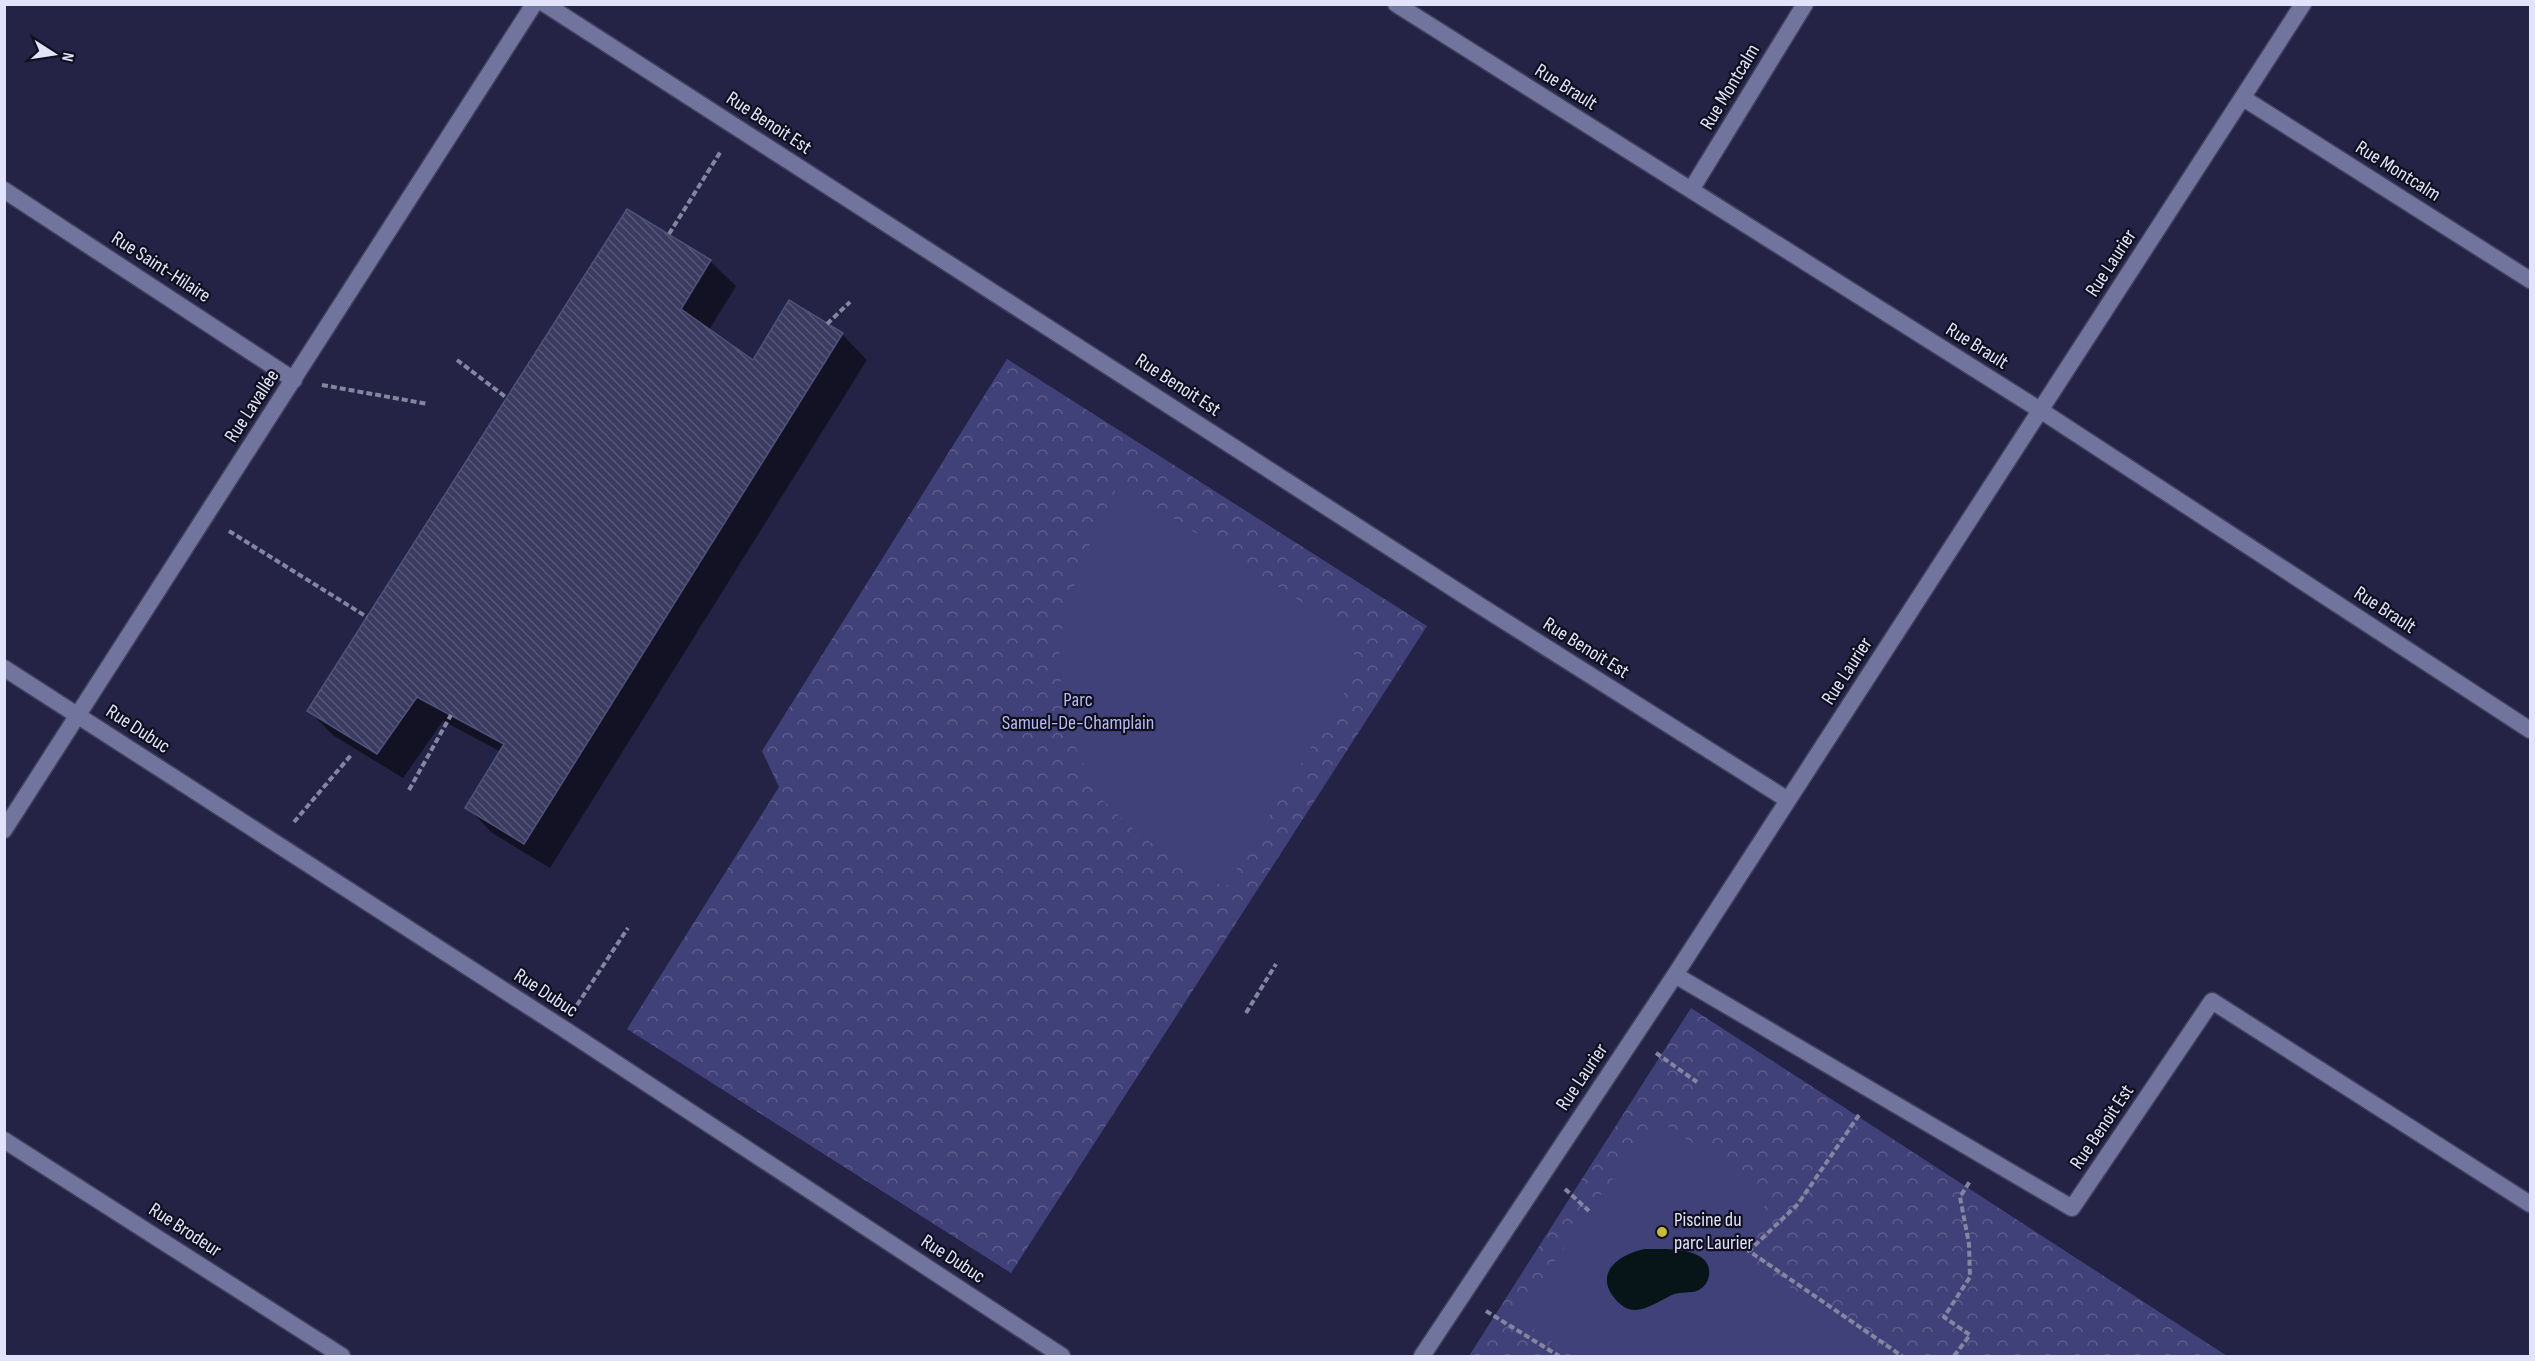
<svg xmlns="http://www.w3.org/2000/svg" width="2535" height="1361" viewBox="0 0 2535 1361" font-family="'Sofia Sans Condensed',sans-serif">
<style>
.park{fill:url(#park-crowns)}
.garden{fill:#414179}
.water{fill:#071519}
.shadow{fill:#0007}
.building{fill:url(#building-back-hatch);stroke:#505278;stroke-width:1.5}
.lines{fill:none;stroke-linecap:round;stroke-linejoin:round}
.minor-casing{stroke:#413f5d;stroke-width:19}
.path{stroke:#8485a1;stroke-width:4;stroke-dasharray:6 3;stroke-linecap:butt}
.minor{stroke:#71749d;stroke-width:16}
.poi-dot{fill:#caba39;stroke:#0f0f1e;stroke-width:2}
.labels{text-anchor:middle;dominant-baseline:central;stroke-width:4.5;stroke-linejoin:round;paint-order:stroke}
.street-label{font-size:20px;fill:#e1e3fa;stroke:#0f0f1e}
.park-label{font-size:20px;fill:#b8bcf5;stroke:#0f0f1e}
.poi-label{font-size:20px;fill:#e1e3fa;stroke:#0f0f1e;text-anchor:start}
</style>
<defs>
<pattern id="park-crowns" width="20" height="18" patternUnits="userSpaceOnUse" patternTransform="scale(1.5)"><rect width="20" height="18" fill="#414179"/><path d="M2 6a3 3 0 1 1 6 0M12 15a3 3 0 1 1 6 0" fill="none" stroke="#5c5c8d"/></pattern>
<pattern id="building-back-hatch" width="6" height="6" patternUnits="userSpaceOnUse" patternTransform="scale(1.5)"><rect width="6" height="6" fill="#3a3b60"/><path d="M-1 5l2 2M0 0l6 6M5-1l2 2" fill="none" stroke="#565778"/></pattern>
</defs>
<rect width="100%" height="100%" fill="#242346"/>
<!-- park -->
<path class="park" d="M1007 359 1427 626 1011 1273 627 1029 779 787 762 751Z
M1691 1008 2227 1356H1469Z"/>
<!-- garden -->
<path class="garden" d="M1119 483 1349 633 1358 670 1225 888 1142 837 1097 795 1062 717 1059 638 1082 560Z
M1656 1119 1771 1195 1738 1253 1893 1356H1574L1516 1318 1589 1211Z"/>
<!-- water -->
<path class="water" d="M1645 1249C1663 1249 1713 1246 1709 1275 1708 1282 1705 1286 1699 1290 1691 1294 1681 1291 1672 1295 1650 1305 1632 1323 1612 1295 1595 1269 1624 1253 1645 1249Z"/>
<!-- shadow -->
<path class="shadow" d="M710 261 736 286 709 330 753 362 789 302 842 334 867 360 550 868 492 833 467 807 501 752 443 721 403 778 334 736 309 711Z"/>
<!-- building -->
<path class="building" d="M627 209 711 260 681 309 753 360 789 300 843 333 524 844 465 808 504 744 417 697 377 754 307 711Z"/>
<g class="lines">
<!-- minor casing -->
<g class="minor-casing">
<path id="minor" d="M545 4 1479 605 1788 800
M1396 4 2040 410 2530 730
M2243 98 2530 280
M4 190 294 380
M1691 190 1805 4
M4 668 564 1029 1062 1356
M4 830 534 4
M1675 975 2072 1208 2212 1001 2530 1204
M4 1140 342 1356
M1422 1356 1675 975 2303 4"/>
</g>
<!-- path -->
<path class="path" d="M669 234 721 151
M827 324 850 302
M457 360 507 398
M322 385 428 404
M229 531 367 617
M409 790 451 715
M294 822 352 754
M577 1005 628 928
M1246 1013 1276 964
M1656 1053 1697 1082
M1859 1115 1798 1204 1749 1251 1902 1356
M1565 1189 1589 1211
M1486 1311 1559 1356
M1954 1356 1970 1335 1944 1317 1970 1277 1969 1244 1960 1197 1970 1181"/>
<!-- minor -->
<use href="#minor" class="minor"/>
</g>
<!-- markers -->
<circle class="poi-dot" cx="1662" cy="1232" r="6"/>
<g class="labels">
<!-- street labels -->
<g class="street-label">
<text transform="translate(1566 87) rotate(32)">Rue Brault</text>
<text transform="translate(1730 87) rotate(-59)">Rue Montcalm</text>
<text transform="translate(769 123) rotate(33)">Rue Benoit Est</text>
<text transform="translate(2398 171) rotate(32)">Rue Montcalm</text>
<text transform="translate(2111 263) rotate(-57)">Rue Laurier</text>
<text transform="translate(161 267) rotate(33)">Rue Saint-Hilaire</text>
<text transform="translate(1977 346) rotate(32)">Rue Brault</text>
<text transform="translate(1178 385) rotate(33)">Rue Benoit Est</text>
<text transform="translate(252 406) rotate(-57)">Rue Lavallée</text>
<text transform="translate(2385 610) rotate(33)">Rue Brault</text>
<text transform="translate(1586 648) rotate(32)">Rue Benoit Est</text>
<text transform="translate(1847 671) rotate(-57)">Rue Laurier</text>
<text transform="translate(138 729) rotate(33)">Rue Dubuc</text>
<text transform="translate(546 993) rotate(33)">Rue Dubuc</text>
<text transform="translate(1582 1077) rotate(-56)">Rue Laurier</text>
<text transform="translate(2102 1127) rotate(-56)">Rue Benoit Est</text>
<text transform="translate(185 1230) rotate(33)">Rue Brodeur</text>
<text transform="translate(953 1259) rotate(33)">Rue Dubuc</text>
</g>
<!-- park labels -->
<g class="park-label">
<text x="1078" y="700">Parc<tspan x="1078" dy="23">Samuel-De-Champlain</tspan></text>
</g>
<!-- poi labels -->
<g class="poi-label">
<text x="1674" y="1220">Piscine du<tspan x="1674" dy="23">parc Laurier</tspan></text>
</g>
</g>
<!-- border -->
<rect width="2535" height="1361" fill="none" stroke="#e1e3fa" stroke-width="12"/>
<!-- north arrow -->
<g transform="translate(54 54) rotate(102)" stroke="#0f0f1e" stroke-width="4.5" paint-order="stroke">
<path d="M0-4.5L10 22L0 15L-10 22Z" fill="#e1e3fa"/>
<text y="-9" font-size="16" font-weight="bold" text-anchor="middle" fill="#e1e3fa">N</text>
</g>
</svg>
